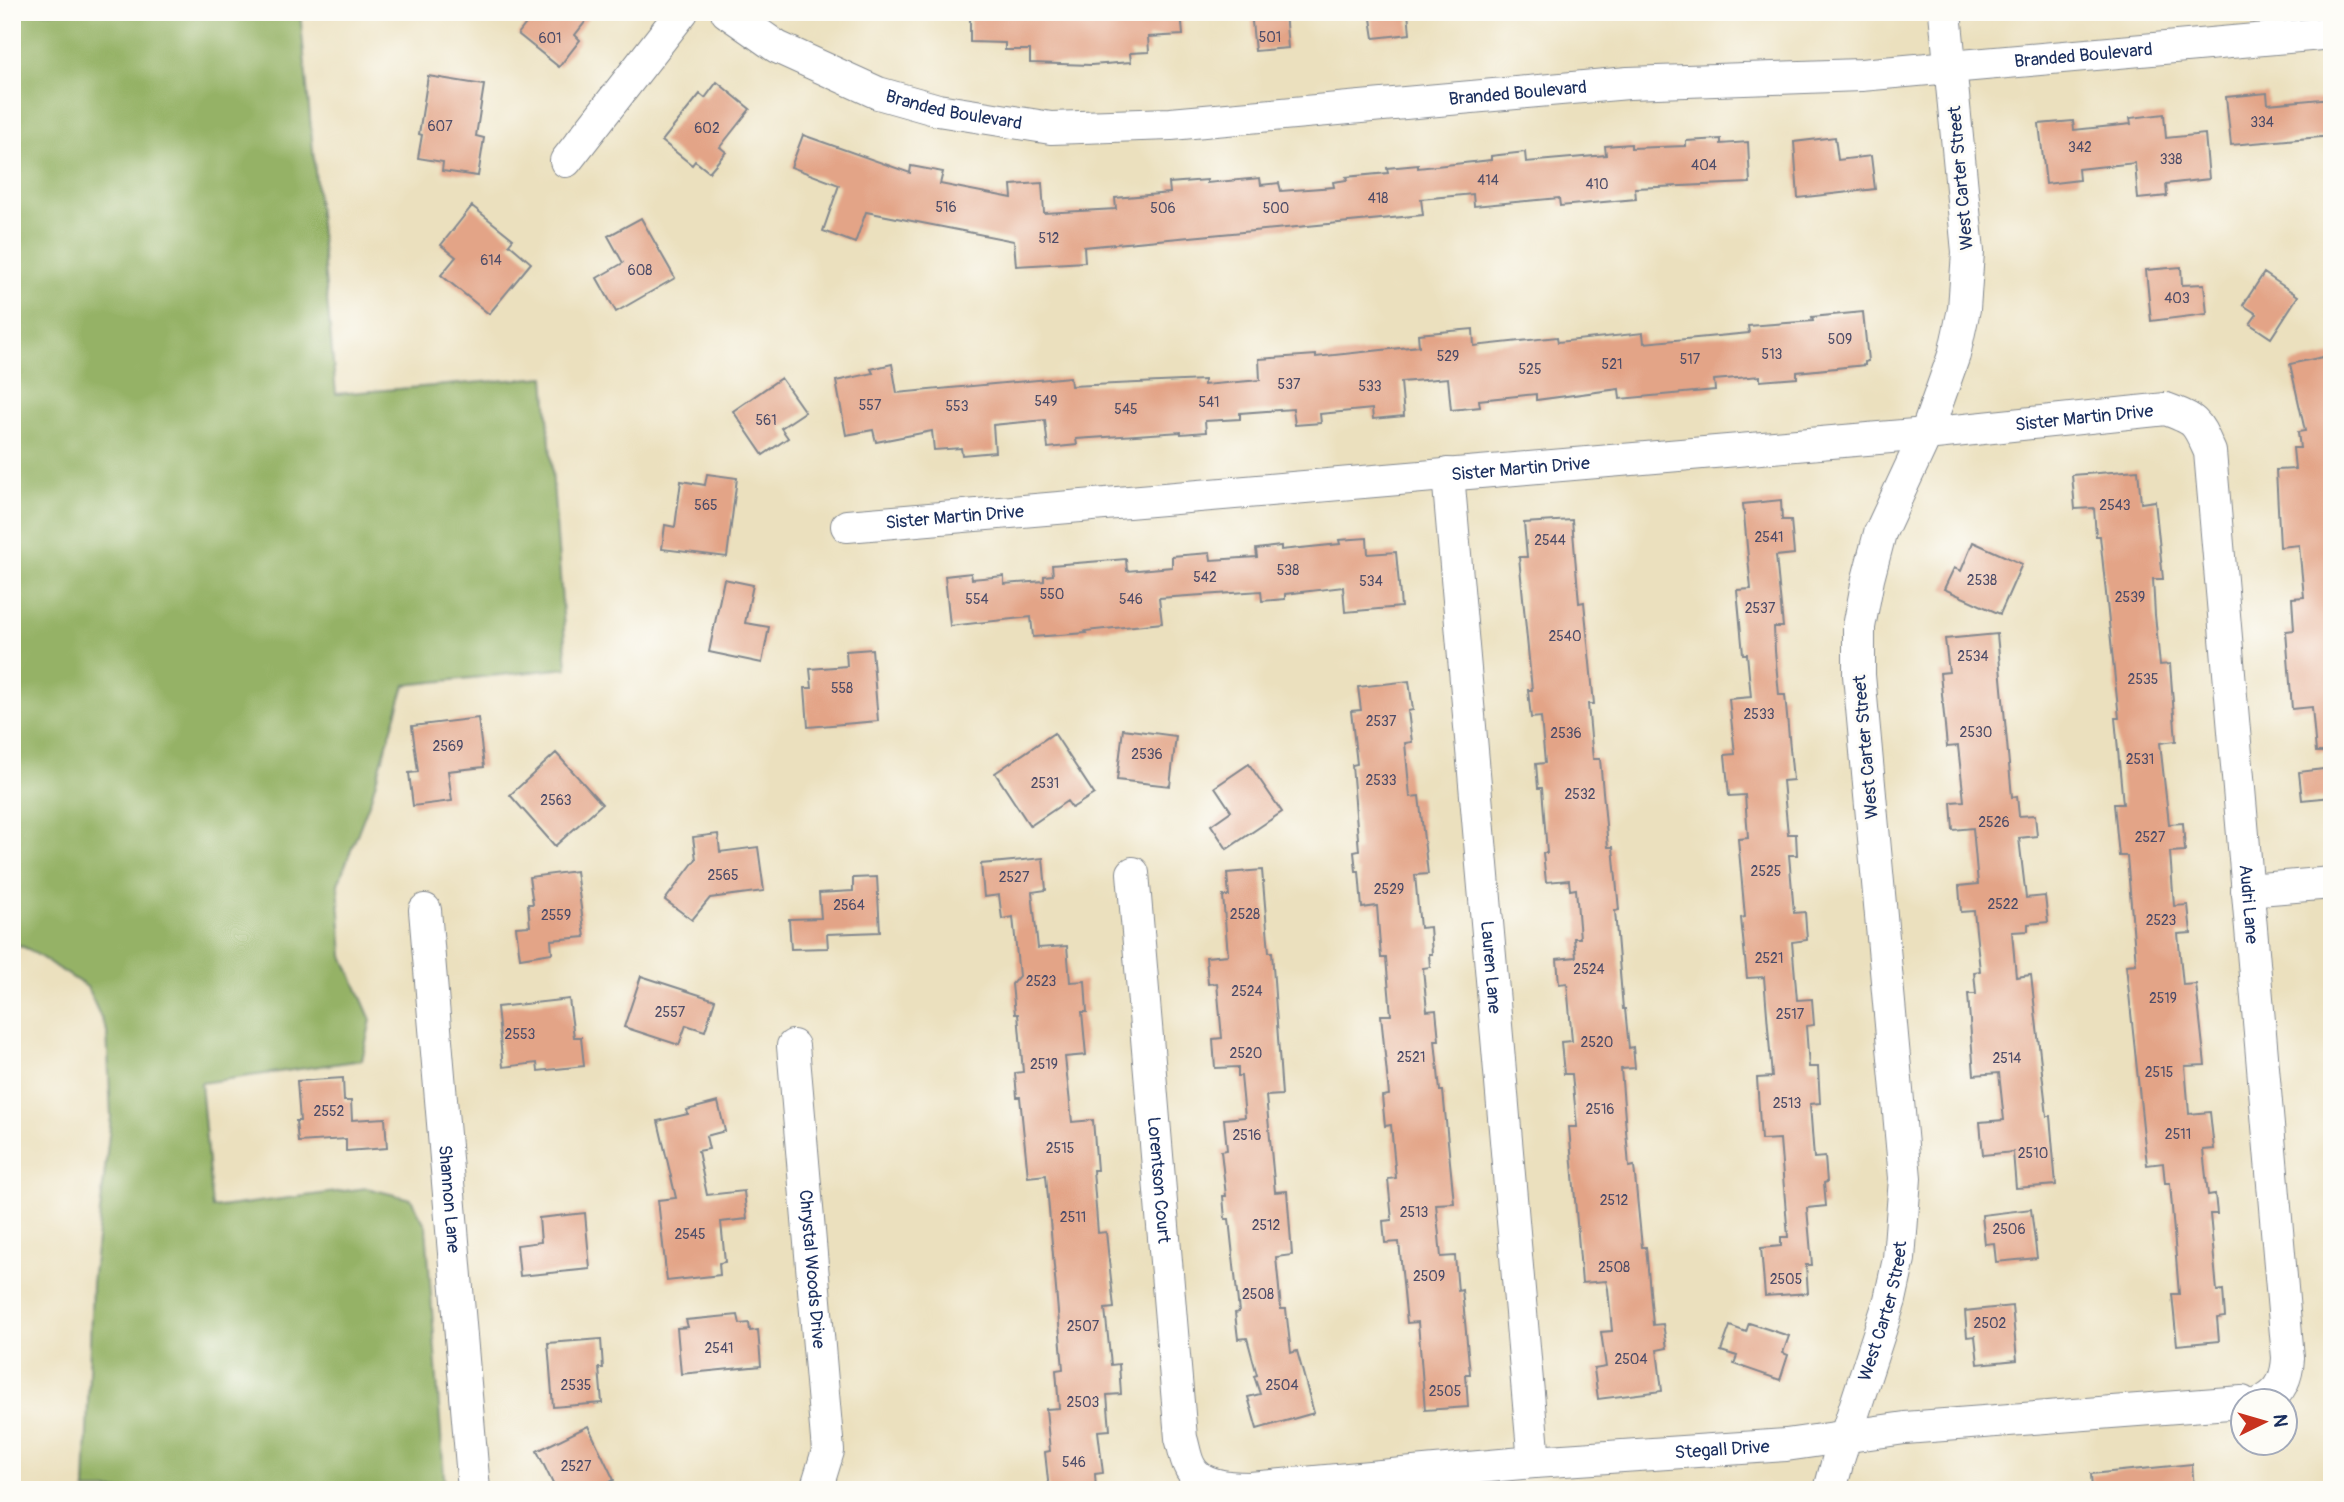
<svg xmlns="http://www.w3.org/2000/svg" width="2344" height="1502" viewBox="0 0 2344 1502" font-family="Pangolin,sans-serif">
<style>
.forest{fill:#95b266;stroke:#587062;stroke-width:2}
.building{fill:#e3a487}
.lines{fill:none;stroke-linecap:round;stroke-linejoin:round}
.minor-casing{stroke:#83888e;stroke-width:34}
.minor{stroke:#fff;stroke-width:32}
.labels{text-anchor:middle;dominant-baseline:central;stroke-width:6;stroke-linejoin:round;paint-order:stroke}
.number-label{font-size:14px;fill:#4d4c68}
.street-label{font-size:18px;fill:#1b2f5e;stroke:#fdfcf7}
</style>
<rect width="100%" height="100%" fill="#fdfcf7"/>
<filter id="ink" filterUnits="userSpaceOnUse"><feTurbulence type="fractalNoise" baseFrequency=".0143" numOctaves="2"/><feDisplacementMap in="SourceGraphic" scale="14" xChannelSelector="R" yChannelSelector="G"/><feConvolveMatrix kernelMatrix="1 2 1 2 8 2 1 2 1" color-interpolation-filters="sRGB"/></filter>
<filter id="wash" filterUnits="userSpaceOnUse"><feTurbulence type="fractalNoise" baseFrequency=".00686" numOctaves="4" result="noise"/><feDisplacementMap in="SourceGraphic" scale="28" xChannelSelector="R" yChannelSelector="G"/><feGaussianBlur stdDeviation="1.57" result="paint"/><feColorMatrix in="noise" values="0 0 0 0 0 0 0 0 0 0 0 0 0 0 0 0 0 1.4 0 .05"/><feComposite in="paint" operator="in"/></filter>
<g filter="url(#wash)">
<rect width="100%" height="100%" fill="#ebe0be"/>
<!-- forest -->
<path class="forest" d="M12 12H300L336 394 545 377 567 668 405 685 370 801 338 884 343 956 371 1020 362 1060 201 1083 212 1208 367 1188 411 1199 426 1226 445 1490H85L92 1283 111 1117 107 1031 87 987 28 949 12 942Z"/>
<g id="blocks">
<!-- building -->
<path class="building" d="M535 12H593L575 35 580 40 559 67 518 34Z
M970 12H1181L1183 35 1148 37 1149 52 1130 53 1131 62 1091 65 1030 63V50H1005V43L970 42Z
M1251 12H1285L1288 48 1255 51Z
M1370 12H1408L1410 34 1374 38Z
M428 76 484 85 476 136 484 138 478 176 442 171 443 162 418 158 422 135 419 134Z
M717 82 750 109 720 147 726 152 709 172 695 161 692 165 662 141 700 94 705 98Z
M2267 93 2268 104 2332 98V136L2231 145 2226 97Z
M2164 114 2166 138 2205 134 2209 179 2166 184 2167 196 2138 199 2135 163 2078 169 2079 180 2046 184 2039 124 2073 121 2074 130 2131 124 2130 118Z
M803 135 910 173 911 166 943 172 940 184 1012 198 1011 185 1042 183 1044 213 1116 209 1115 198 1170 193 1169 183 1207 180V183L1260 178 1261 185 1279 183 1281 191 1334 187 1333 182 1347 180 1346 177 1388 173 1387 168 1418 165V168L1491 160V156L1525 152 1526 162 1606 155 1605 146 1631 144V148L1686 146V141L1721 139V144L1748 142 1750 183 1635 188 1636 199 1560 206 1559 198 1474 206 1473 194 1421 199 1423 215 1084 247 1085 262 1016 266 1014 241 866 212 855 243 823 231 839 185 791 167Z
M1835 137 1838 160 1871 156 1875 189 1798 198 1794 142Z
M472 206 513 239 509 244 531 263 489 314 441 275 456 257 441 245Z
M641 218 675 278 616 312 597 278 623 263 608 236Z
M2181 267 2182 285 2204 284 2207 314 2151 321 2146 270Z
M2264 273 2298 296 2271 338 2250 324 2257 314 2243 305Z
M1863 312 1868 361 1865 362V365L1797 372V378L1760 381V376L1714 380 1715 390 1620 399 1619 389 1536 400V394L1479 400 1480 407 1451 410 1448 378 1401 382 1404 416 1373 419 1372 409 1320 414 1321 423 1295 425 1293 409 1240 413V419L1205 421 1206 432 1181 434V432L1076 439 1077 445 1048 448 1045 420 993 425 995 452 962 455 961 448 934 450 932 431 876 442 873 430 846 435 836 381 873 373 871 369 892 364 897 393 1070 377 1071 386 1204 380V385L1260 380 1259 359 1316 355V357L1419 346 1418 334 1473 329 1474 346 1557 337 1558 342 1643 333 1644 343 1749 333 1748 326 1813 321 1812 317Z
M2332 355V752H2316L2312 707 2292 709 2286 631 2294 630 2292 598 2304 597 2299 545 2280 547 2276 470 2295 469 2293 448H2300L2298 432 2305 431 2290 364Z
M781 378 805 412 781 428 788 438 763 455 733 411Z
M2138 470 2141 503 2155 501 2163 579H2153L2155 615 2160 665 2170 664 2176 741 2160 743 2169 824 2183 823 2185 851 2170 852 2174 906 2188 905 2191 933 2178 934 2183 985 2196 984 2205 1065 2185 1066 2189 1114 2210 1112 2214 1149 2203 1150 2208 1195 2215 1194 2217 1214H2210L2217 1291 2223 1290 2225 1317 2217 1318 2219 1341 2177 1345 2172 1294H2179L2170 1183H2165L2163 1163 2147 1165 2126 965 2136 964 2127 856H2119L2114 804H2123L2115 718H2119L2100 536H2096L2094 508 2075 509 2072 475Z
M707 474 737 478 727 557 662 549 665 525 675 527 681 481 705 485Z
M1781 500 1782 520H1791L1794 554 1776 556 1783 627H1774L1775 651 1779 695H1785L1793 780 1783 781 1788 834H1796L1797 855H1789L1794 913 1805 912 1807 940 1792 942 1797 1000 1812 999 1814 1025 1806 1026 1809 1067H1818L1820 1103 1810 1104 1814 1158 1825 1157 1827 1182 1824 1183 1826 1206 1807 1208 1812 1265H1806L1808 1293 1765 1296 1761 1248 1781 1246V1237H1788L1780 1139 1761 1140 1757 1078 1772 1077 1764 977 1747 978 1741 918 1745 917 1738 839 1748 838 1745 795 1729 796 1725 755 1735 754 1729 699 1751 697 1747 654H1743L1737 590 1751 589 1743 504Z
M1572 520 1579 603 1584 602 1594 704H1588L1593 759H1600L1608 847H1613L1619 910 1615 911 1623 1009H1625L1629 1048 1633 1047 1635 1068 1621 1069 1629 1167 1634 1166 1642 1247H1646L1653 1325 1663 1324 1667 1348 1657 1350 1662 1391 1598 1399 1594 1369 1606 1367 1601 1332 1612 1331 1608 1289 1606 1281 1582 1283 1569 1127H1577L1572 1074H1564L1561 1042 1572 1041 1567 983 1559 984 1557 959 1576 957 1574 938H1580L1576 889 1570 890 1569 880 1546 882 1543 853H1547L1542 788H1538L1536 764 1545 763 1541 717 1531 718 1528 690H1532L1519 557H1527L1524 523Z
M1367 538 1368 554 1396 552 1401 607 1345 612 1343 587 1285 594V599L1262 601 1261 591 1159 598 1162 623 1085 631 1086 633 1033 637 1031 617 950 626 945 576 971 573 972 579 1004 576V584L1044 581V576L1053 575 1052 565 1126 559 1127 571 1172 567V556L1210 553 1211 560 1257 557 1256 549 1281 546V550L1340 544 1339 540Z
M1973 542 2022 564 2000 614 1944 589 1954 568 1961 571Z
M724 579 753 585 745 623 769 627 762 663 709 652Z
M1997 634 2012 797 2017 796 2019 816 2035 815 2037 836 2019 838 2026 898 2045 896 2048 922 2028 924V931L2012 932 2016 977 2031 975 2047 1116H2050L2056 1185 2016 1188 2013 1152 1983 1155 1980 1122 2004 1120 1999 1073 1974 1075 1968 994H1976L1974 972 1980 971 1974 911 1961 912 1959 886 1978 884 1973 828 1953 830 1951 802 1964 801 1958 746 1947 747 1940 673 1949 672 1945 639Z
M872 649 878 721 808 727 805 688H812L810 669 847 666 846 651Z
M1409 681 1413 710 1408 711 1412 742 1405 743 1410 797 1419 796 1428 874 1415 875 1420 928 1430 927 1432 954H1429L1430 967 1423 968 1427 1011 1436 1010 1439 1040H1435L1440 1091H1443L1454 1203 1436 1204 1441 1257 1455 1256 1458 1291 1462 1290 1470 1374H1466L1468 1407 1425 1410 1418 1322 1407 1323 1399 1242 1385 1243 1383 1221 1392 1220 1388 1179 1396 1178 1391 1125 1385 1126 1382 1096 1389 1095 1381 1015H1391L1386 958H1381L1377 906 1362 908 1359 871H1356L1354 852 1359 851 1352 765 1357 764 1351 711 1361 710 1358 687Z
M478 718 484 767 448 771 452 801 413 806 409 773 418 772 412 726Z
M1123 729 1176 736 1170 786 1117 780Z
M1054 733 1094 794 1072 808 1067 801 1030 826 995 773Z
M556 753 602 804 555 846 510 795Z
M1249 764 1282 812 1227 849 1211 825 1231 811 1215 787Z
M2332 768V797L2302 800 2299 772Z
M718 834 720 852 758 847 764 891 710 898 692 920 665 900 696 859 693 837Z
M1043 858 1046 890 1032 892 1038 948 1067 946 1070 982 1085 981 1087 1012H1082L1086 1055 1065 1057 1072 1122 1093 1120 1097 1170H1093L1098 1233 1106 1232 1114 1308 1105 1309 1111 1365 1119 1364 1121 1394 1107 1395 1110 1430 1098 1431 1103 1473 1095 1474 1096 1490H1049L1045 1452 1050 1451 1046 1409 1059 1408 1056 1370 1063 1369 1046 1175 1028 1177 1020 1097H1017L1015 1073 1023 1072 1018 1014H1015L1012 984 1019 976 1013 917 1002 919 999 895 984 897 981 864Z
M1262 870 1269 952H1272L1282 1095 1266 1096 1275 1192 1287 1191 1292 1255 1276 1257 1281 1309H1286L1291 1353 1297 1351 1314 1413 1257 1429 1248 1397 1260 1394 1254 1376 1257 1375 1247 1338 1238 1339 1235 1313 1239 1312 1229 1219H1225L1223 1196H1226L1221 1151 1227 1150 1224 1119 1245 1117 1241 1076H1238V1067L1215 1068 1213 1039 1222 1038 1217 983 1208 984 1206 957 1228 955 1223 896H1229L1227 873Z
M576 871 585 937 551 940 552 953 520 958 516 927 530 926 528 904H533L529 877Z
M877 877 880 932 827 934 828 948 791 949 789 919 821 918 819 893 853 891V878Z
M641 976 715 1000 705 1031 686 1025 679 1045 624 1027Z
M569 999 574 1037H581L584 1066 538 1071 537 1063 503 1067 497 1007Z
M343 1078 344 1101H351L352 1120 385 1118 387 1148 346 1151V1139L298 1142 296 1121H300L297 1081Z
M718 1102 725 1131 706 1136 709 1149 698 1151 707 1195 744 1191 747 1219 721 1222 725 1262 719 1263 720 1275 667 1281 658 1200 676 1198 658 1121 688 1114 687 1110Z
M2031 1209 2037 1258 1996 1262 1994 1243 1985 1244 1982 1215Z
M585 1213 590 1269 520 1276 517 1245 541 1242 539 1218Z
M2012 1306 2017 1360 1978 1364 1975 1336 1967 1337 1965 1311Z
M738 1315 740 1324 749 1323 750 1331 758 1330 761 1366 681 1374 677 1328 688 1327 686 1320Z
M1749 1323 1789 1336 1783 1353 1788 1355 1780 1380 1734 1364 1737 1356 1721 1351 1730 1326 1746 1332Z
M601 1339 603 1368H599L602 1403 553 1407 548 1343Z
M588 1426 614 1480 595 1490H556L537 1451Z
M2192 1464 2194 1490H2092L2091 1474Z"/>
</g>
</g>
<g filter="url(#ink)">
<use href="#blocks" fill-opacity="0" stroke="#83888e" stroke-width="2"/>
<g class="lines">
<!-- minor casing -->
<g class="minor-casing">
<g id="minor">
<path id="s1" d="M727 12 777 47 878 93 938 110 1051 128 1171 124 1628 83 1861 75 2332 33"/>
<path d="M566 161 682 12"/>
<path id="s2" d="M1448 474 1534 1462"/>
<path id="s3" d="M847 526 1926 434 2166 409C2198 421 2196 421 2210 452L2288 1358C2287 1376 2282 1391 2266 1400"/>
<path id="s4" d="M1133 873 1181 1438C1184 1447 1185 1457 1189 1465 1198 1487 1230 1488 1250 1488L1534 1462 1786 1445 1905 1428 2242 1402"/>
<path d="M2247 890 2332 883"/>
<path id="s5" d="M425 910 474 1490"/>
<path id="s6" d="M793 1046 828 1451 816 1490"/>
<path id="s7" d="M1830 1490 1838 1460 1890 1300 1899 1259 1905 1178 1859 675V627L1868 579 1880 533 1926 434 1954 355 1964 309 1968 252 1945 12"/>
</g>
</g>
<!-- minor -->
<use href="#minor" class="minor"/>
</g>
</g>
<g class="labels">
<!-- number labels -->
<g class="number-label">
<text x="1270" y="37">501</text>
<text x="550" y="38">601</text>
<text x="2262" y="122">334</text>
<text x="440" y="126">607</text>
<text x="707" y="128">602</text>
<text x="2080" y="147">342</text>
<text x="2171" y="159">338</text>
<text x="1704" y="165">404</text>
<text x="1488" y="180">414</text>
<text x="1597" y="184">410</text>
<text x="1378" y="198">418</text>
<text x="946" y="207">516</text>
<text x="1163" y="208">506</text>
<text x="1276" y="208">500</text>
<text x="1049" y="238">512</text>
<text x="491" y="260">614</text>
<text x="640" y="270">608</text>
<text x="2177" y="298">403</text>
<text x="1840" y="339">509</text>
<text x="1772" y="354">513</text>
<text x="1448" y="356">529</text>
<text x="1690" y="359">517</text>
<text x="1612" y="364">521</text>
<text x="1530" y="369">525</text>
<text x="1289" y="384">537</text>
<text x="1370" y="386">533</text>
<text x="1046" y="401">549</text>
<text x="1209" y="402">541</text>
<text x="870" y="405">557</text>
<text x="957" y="406">553</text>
<text x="1126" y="409">545</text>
<text x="766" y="420">561</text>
<text x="706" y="505">565</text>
<text x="2115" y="505">2543</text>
<text x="1769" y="537">2541</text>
<text x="1550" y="540">2544</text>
<text x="1288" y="570">538</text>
<text x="1205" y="577">542</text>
<text x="1982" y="580">2538</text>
<text x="1371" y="581">534</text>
<text x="1052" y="594">550</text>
<text x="2130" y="597">2539</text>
<text x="977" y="599">554</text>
<text x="1131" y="599">546</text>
<text x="1760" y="608">2537</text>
<text x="1565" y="636">2540</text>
<text x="1973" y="656">2534</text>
<text x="2143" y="679">2535</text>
<text x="842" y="688">558</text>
<text x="1759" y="714">2533</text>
<text x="1381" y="721">2537</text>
<text x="1976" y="732">2530</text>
<text x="1566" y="733">2536</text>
<text x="448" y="746">2569</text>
<text x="1147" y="754">2536</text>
<text x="2140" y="759">2531</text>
<text x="1381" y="780">2533</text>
<text x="1045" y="783">2531</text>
<text x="1580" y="794">2532</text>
<text x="556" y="800">2563</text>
<text x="1994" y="822">2526</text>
<text x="2150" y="837">2527</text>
<text x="1766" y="871">2525</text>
<text x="723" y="875">2565</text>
<text x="1014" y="877">2527</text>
<text x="1389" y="889">2529</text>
<text x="2003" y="904">2522</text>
<text x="849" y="905">2564</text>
<text x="1245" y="914">2528</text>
<text x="556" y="915">2559</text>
<text x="2161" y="920">2523</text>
<text x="1769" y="958">2521</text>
<text x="1589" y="969">2524</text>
<text x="1041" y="981">2523</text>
<text x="1247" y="991">2524</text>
<text x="2163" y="998">2519</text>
<text x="670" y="1012">2557</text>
<text x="1790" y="1014">2517</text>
<text x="520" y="1034">2553</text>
<text x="1597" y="1042">2520</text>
<text x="1246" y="1053">2520</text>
<text x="1411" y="1057">2521</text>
<text x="2007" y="1058">2514</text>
<text x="1044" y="1064">2519</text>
<text x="2159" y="1072">2515</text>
<text x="1787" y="1103">2513</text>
<text x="1600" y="1109">2516</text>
<text x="329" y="1111">2552</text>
<text x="2178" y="1134">2511</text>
<text x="1247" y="1135">2516</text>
<text x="1060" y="1148">2515</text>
<text x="2033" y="1153">2510</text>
<text x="1614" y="1200">2512</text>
<text x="1414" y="1212">2513</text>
<text x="1073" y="1217">2511</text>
<text x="1266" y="1225">2512</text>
<text x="2009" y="1229">2506</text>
<text x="690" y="1234">2545</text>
<text x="1614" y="1267">2508</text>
<text x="1429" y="1276">2509</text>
<text x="1786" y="1279">2505</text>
<text x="1258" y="1294">2508</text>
<text x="1990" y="1323">2502</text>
<text x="1083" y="1326">2507</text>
<text x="719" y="1348">2541</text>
<text x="1631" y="1359">2504</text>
<text x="576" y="1385">2535</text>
<text x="1282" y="1385">2504</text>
<text x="1445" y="1391">2505</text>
<text x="1083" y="1402">2503</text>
<text x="1074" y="1462">546</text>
<text x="576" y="1466">2527</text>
</g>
<!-- street labels -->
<g class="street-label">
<text stroke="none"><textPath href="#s1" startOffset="1384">Branded Boulevard</textPath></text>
<text stroke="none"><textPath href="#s1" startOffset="817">Branded Boulevard</textPath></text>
<text stroke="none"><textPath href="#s1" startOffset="250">Branded Boulevard</textPath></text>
<text transform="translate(1961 178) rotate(-95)">West Carter Street</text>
<text stroke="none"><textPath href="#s3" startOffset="1242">Sister Martin Drive</textPath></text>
<text stroke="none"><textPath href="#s3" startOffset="676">Sister Martin Drive</textPath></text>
<text stroke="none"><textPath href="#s3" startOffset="108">Sister Martin Drive</textPath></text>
<text transform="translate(1866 747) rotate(-95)">West Carter Street</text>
<text stroke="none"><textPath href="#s3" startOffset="1843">Audri Lane</textPath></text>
<text stroke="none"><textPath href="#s2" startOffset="495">Lauren Lane</textPath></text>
<text stroke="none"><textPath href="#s4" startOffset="308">Lorentson Court</textPath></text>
<text stroke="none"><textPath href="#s5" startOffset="290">Shannon Lane</textPath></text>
<text stroke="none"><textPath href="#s6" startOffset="224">Chrystal Woods Drive</textPath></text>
<text stroke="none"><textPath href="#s7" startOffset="187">West Carter Street</textPath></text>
<text stroke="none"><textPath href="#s4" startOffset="1138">Stegall Drive</textPath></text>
</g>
</g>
<!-- margin -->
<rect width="2344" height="1502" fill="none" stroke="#fdfcf7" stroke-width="42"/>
<!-- north arrow -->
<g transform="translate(2264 1422) rotate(85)"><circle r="33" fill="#fdfcf7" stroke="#a3aaba" stroke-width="2"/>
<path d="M0-5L12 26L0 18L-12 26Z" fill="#c8321e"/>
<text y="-10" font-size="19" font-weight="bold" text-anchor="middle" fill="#1b2f5e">N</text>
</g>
</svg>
